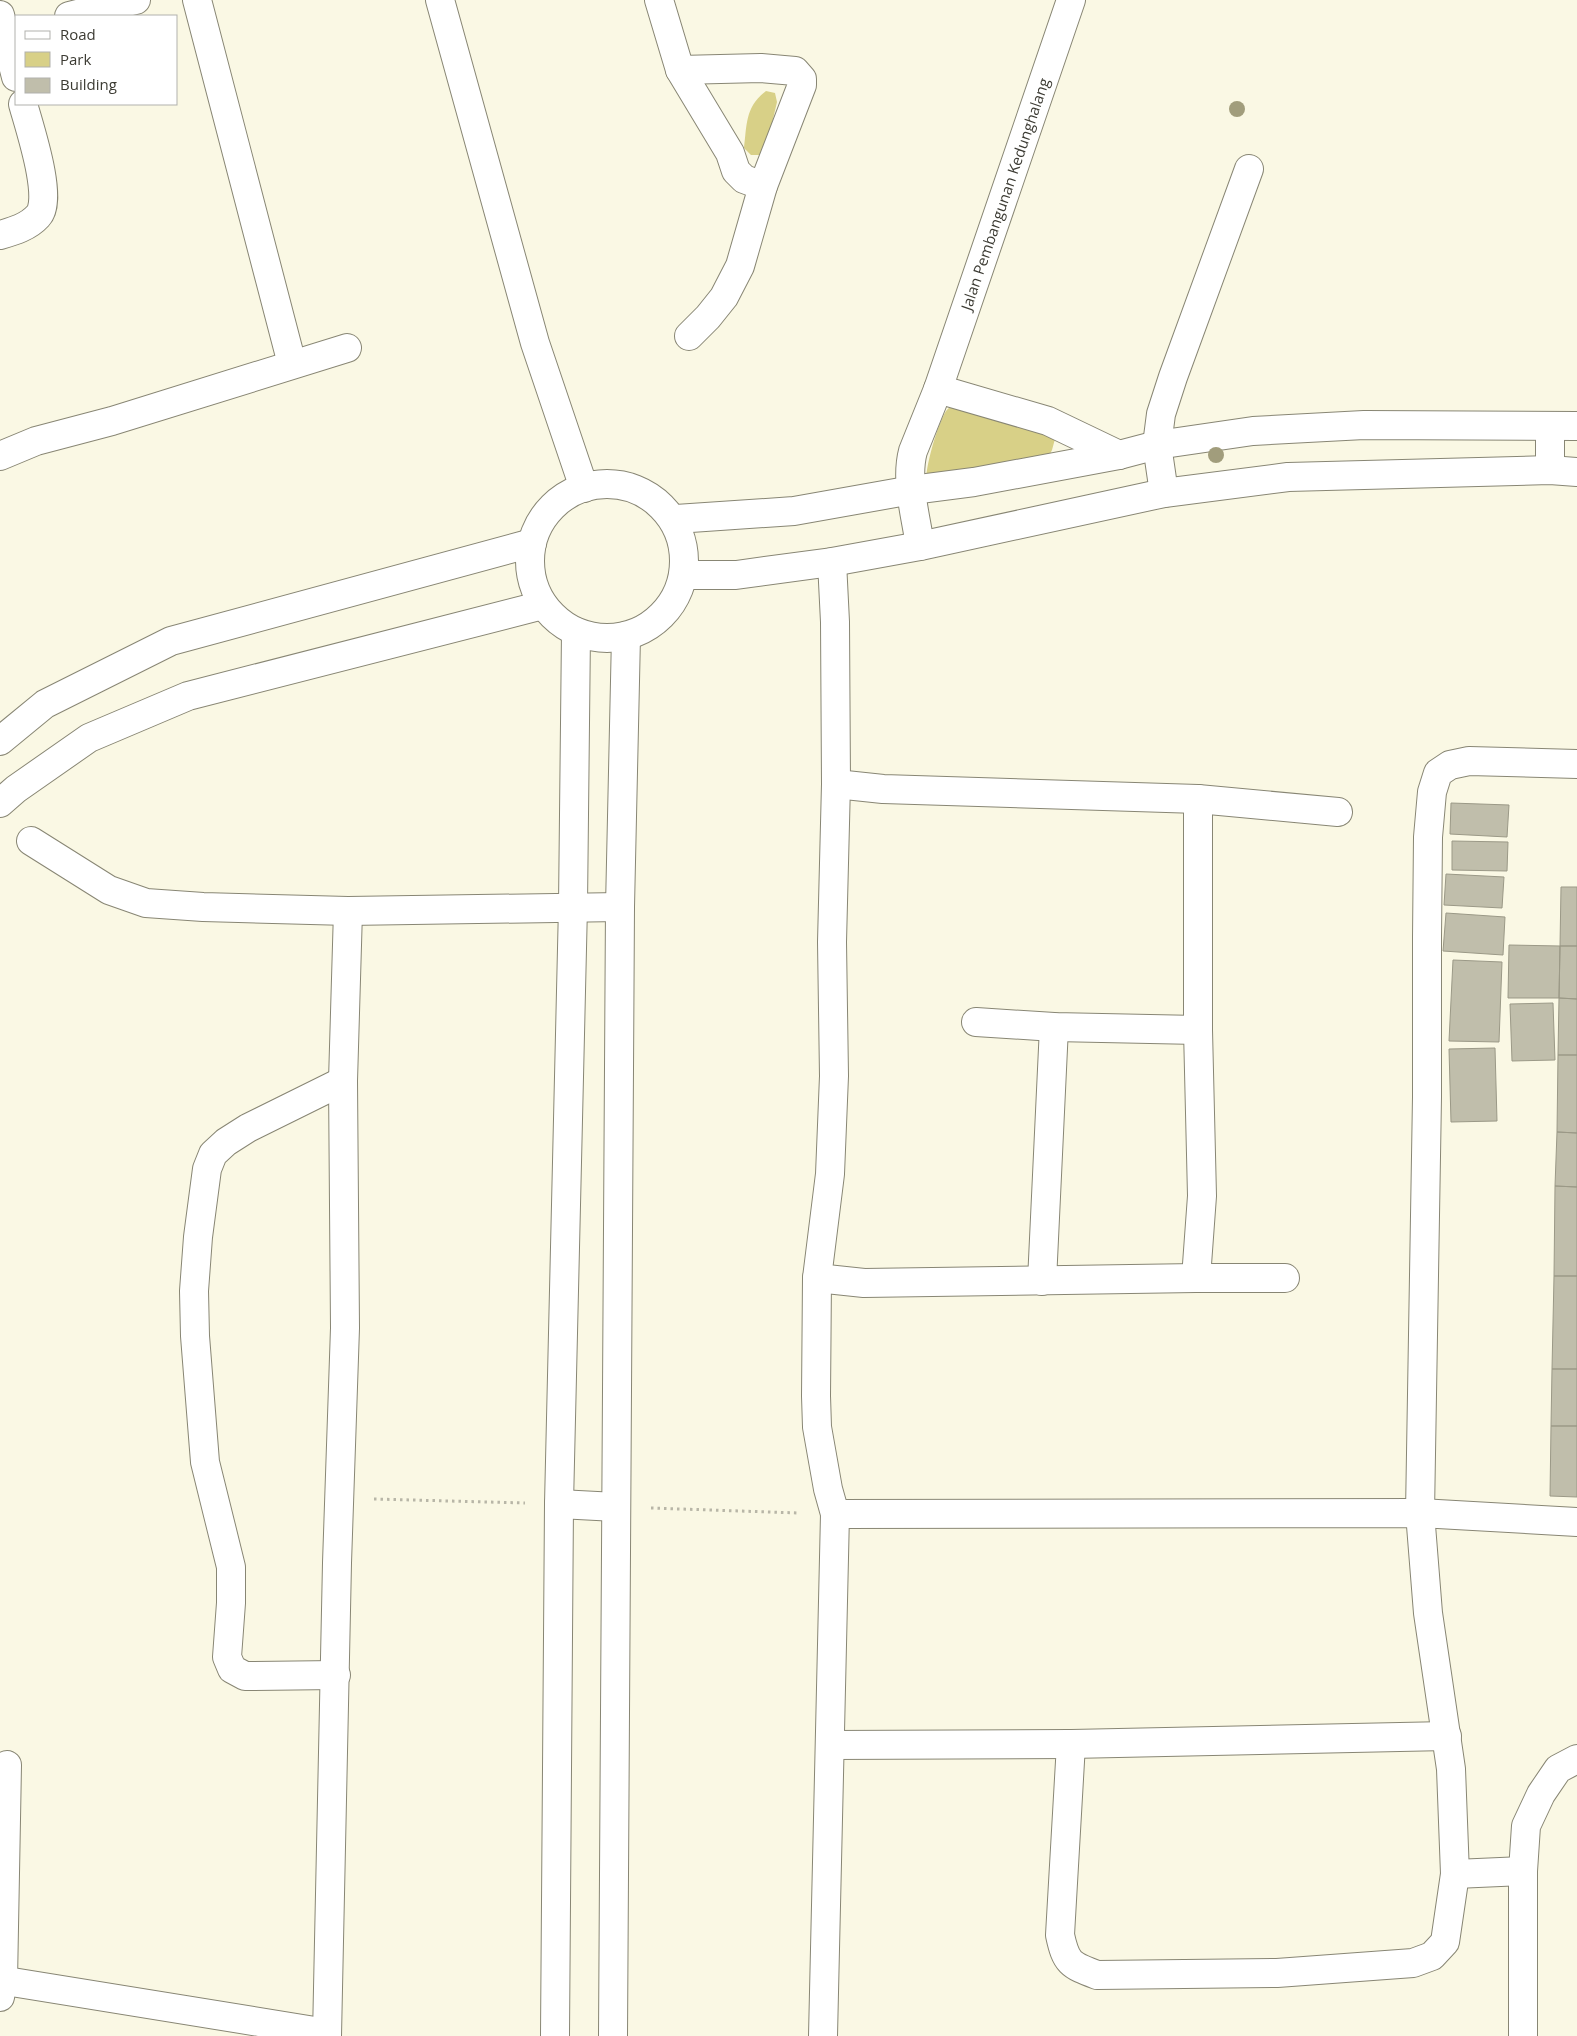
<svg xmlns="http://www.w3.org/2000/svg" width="1577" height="2036" viewBox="0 0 1577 2036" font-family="'Open Sans',sans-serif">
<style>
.green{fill:#d8d087}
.building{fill:#c0beab;stroke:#9b9987}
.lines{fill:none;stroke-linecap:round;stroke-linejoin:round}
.minor-casing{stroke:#888674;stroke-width:30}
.path{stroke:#b8b6a7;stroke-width:3;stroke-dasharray:2.5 4;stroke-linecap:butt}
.minor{stroke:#fff;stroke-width:28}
.tree{fill:#a19d7c}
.labels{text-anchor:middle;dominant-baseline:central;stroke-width:4.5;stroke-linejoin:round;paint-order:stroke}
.street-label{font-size:15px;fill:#3c3b33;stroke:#fff}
</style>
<rect width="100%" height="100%" fill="#faf8e4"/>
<!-- green -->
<path class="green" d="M766 91 775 93 777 102 766 149 761 155H751L744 148C747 125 745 107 766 91Z
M955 403H969L1055 439 1052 450 1048 458 926 479C927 462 937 426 946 411 948 408 952 406 955 403Z"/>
<!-- building -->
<path class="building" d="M1451 803 1509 805 1507 837 1450 834Z
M1452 841 1508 842 1507 871 1452 870Z
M1446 874 1504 877 1502 908 1444 905Z
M1561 887H1577V946H1560Z
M1446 913 1505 917 1503 955 1443 951Z
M1509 945 1560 946 1559 998H1508Z
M1560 946H1577V999L1559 998Z
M1453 960 1502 962 1499 1042 1449 1041Z
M1559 998 1577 999V1055H1558Z
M1553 1003 1555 1060 1512 1061 1510 1004Z
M1495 1048 1497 1121 1451 1122 1449 1049Z
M1558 1055H1577V1133L1557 1132Z
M1557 1132 1577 1133V1187L1555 1186Z
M1555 1186 1577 1187V1276H1554Z
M1554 1276H1577V1369H1552Z
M1552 1369H1577V1426H1551Z
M1551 1426H1577V1497L1550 1496Z"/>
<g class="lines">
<!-- minor casing -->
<g class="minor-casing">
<g id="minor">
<path d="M197 0 292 364"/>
<path d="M440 0 535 343 584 488"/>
<path d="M659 0 680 70 730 153 736 171 744 179 763 186"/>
<path d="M0 15 16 77"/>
<path d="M69 16 136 0"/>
<path d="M680 70 761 68 795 71 802 79V85L763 186 740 266 724 297 708 317 689 336"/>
<path d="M0 235C14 231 28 227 38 216 54 200 29 126 23 104"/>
<path d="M938 389 1048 421 1119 455"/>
<path d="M1550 426V470"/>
<path d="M0 456 36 441 112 421 347 348"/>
<circle cx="607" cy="561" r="77"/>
<path d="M1164 493 1157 445 1161 414 1173 377 1249 169"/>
<path d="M676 519 794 511 912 490 974 482 1119 455 1157 445 1253 431 1364 425 1577 426"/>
<path id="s1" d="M920 546C916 516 905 481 913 451L938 389 1071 0"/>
<path d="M684 575H736L832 562 920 546 1164 493 1288 477 1550 470 1577 472"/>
<path d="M0 741 45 704 171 641 532 543"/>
<path d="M836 784 883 789 1198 799 1338 812"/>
<path d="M0 803 16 789 89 738 188 696 543 605"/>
<path d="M31 841 109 890 146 903 203 907 348 911 620 907"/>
<path d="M976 1022 1054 1027 1198 1030"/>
<path d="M817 1278 864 1283 1196 1278H1285"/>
<path d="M1196 1278 1202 1196 1198 1030V799"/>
<path d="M1042 1281 1054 1027"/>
<path d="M559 1504 616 1507"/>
<path d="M835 1514 1420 1513 1577 1522"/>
<path d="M336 1675 245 1676 232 1669 227 1657 231 1603V1567L205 1462 195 1336 194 1291 198 1237 207 1169 213 1154 226 1142 248 1128 343 1081"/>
<path d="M1071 1744 1060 1935C1066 1963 1070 1965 1097 1975L1277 1973 1413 1963 1432 1956 1445 1942 1455 1874 1451 1769 1428 1613 1420 1513 1427 1097V937L1428 837 1432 792 1438 773 1450 765 1469 761 1577 764"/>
<path d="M831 1745 1071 1744 1447 1736"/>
<path d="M1455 1874 1523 1871"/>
<path d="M0 1980 327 2033"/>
<path d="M0 1997 3 1981 7 1765"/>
<path d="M327 2036 337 1563 345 1328 343 1081 348 911"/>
<path d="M555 2036 559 1504 573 906 576 632"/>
<path d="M613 2036 620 907 626 636"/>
<path d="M823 2036 835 1514 828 1489 817 1427 816 1396 817 1278 830 1174 834 1076 832 942 836 784 835 622 832 562"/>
<path d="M1523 2036V1871L1526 1826 1541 1794 1558 1769 1577 1759"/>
</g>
</g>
<!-- path -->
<path class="path" d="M374 1499 525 1503
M651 1508 799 1513"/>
<!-- minor -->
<use href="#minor" class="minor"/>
</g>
<!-- trees -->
<g class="tree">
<circle cx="1237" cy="109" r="8"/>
<circle cx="1216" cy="455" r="8"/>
</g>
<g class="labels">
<!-- street labels -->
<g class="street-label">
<text stroke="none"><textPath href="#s1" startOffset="369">Jalan Pembangunan Kedunghalang</textPath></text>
</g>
</g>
<!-- legend -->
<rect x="15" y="15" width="162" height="90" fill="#ffffff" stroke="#b1b1ad"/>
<rect x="25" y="31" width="25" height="8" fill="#ffffff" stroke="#b1b1ad"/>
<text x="60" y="40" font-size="15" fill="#3c3b33">Road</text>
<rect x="25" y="52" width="25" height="15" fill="#d8d087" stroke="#b1b1ad"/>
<text x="60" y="65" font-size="15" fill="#3c3b33">Park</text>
<rect x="25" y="78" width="25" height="15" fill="#c0beab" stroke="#b1b1ad"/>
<text x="60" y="90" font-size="15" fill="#3c3b33">Building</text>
</svg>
